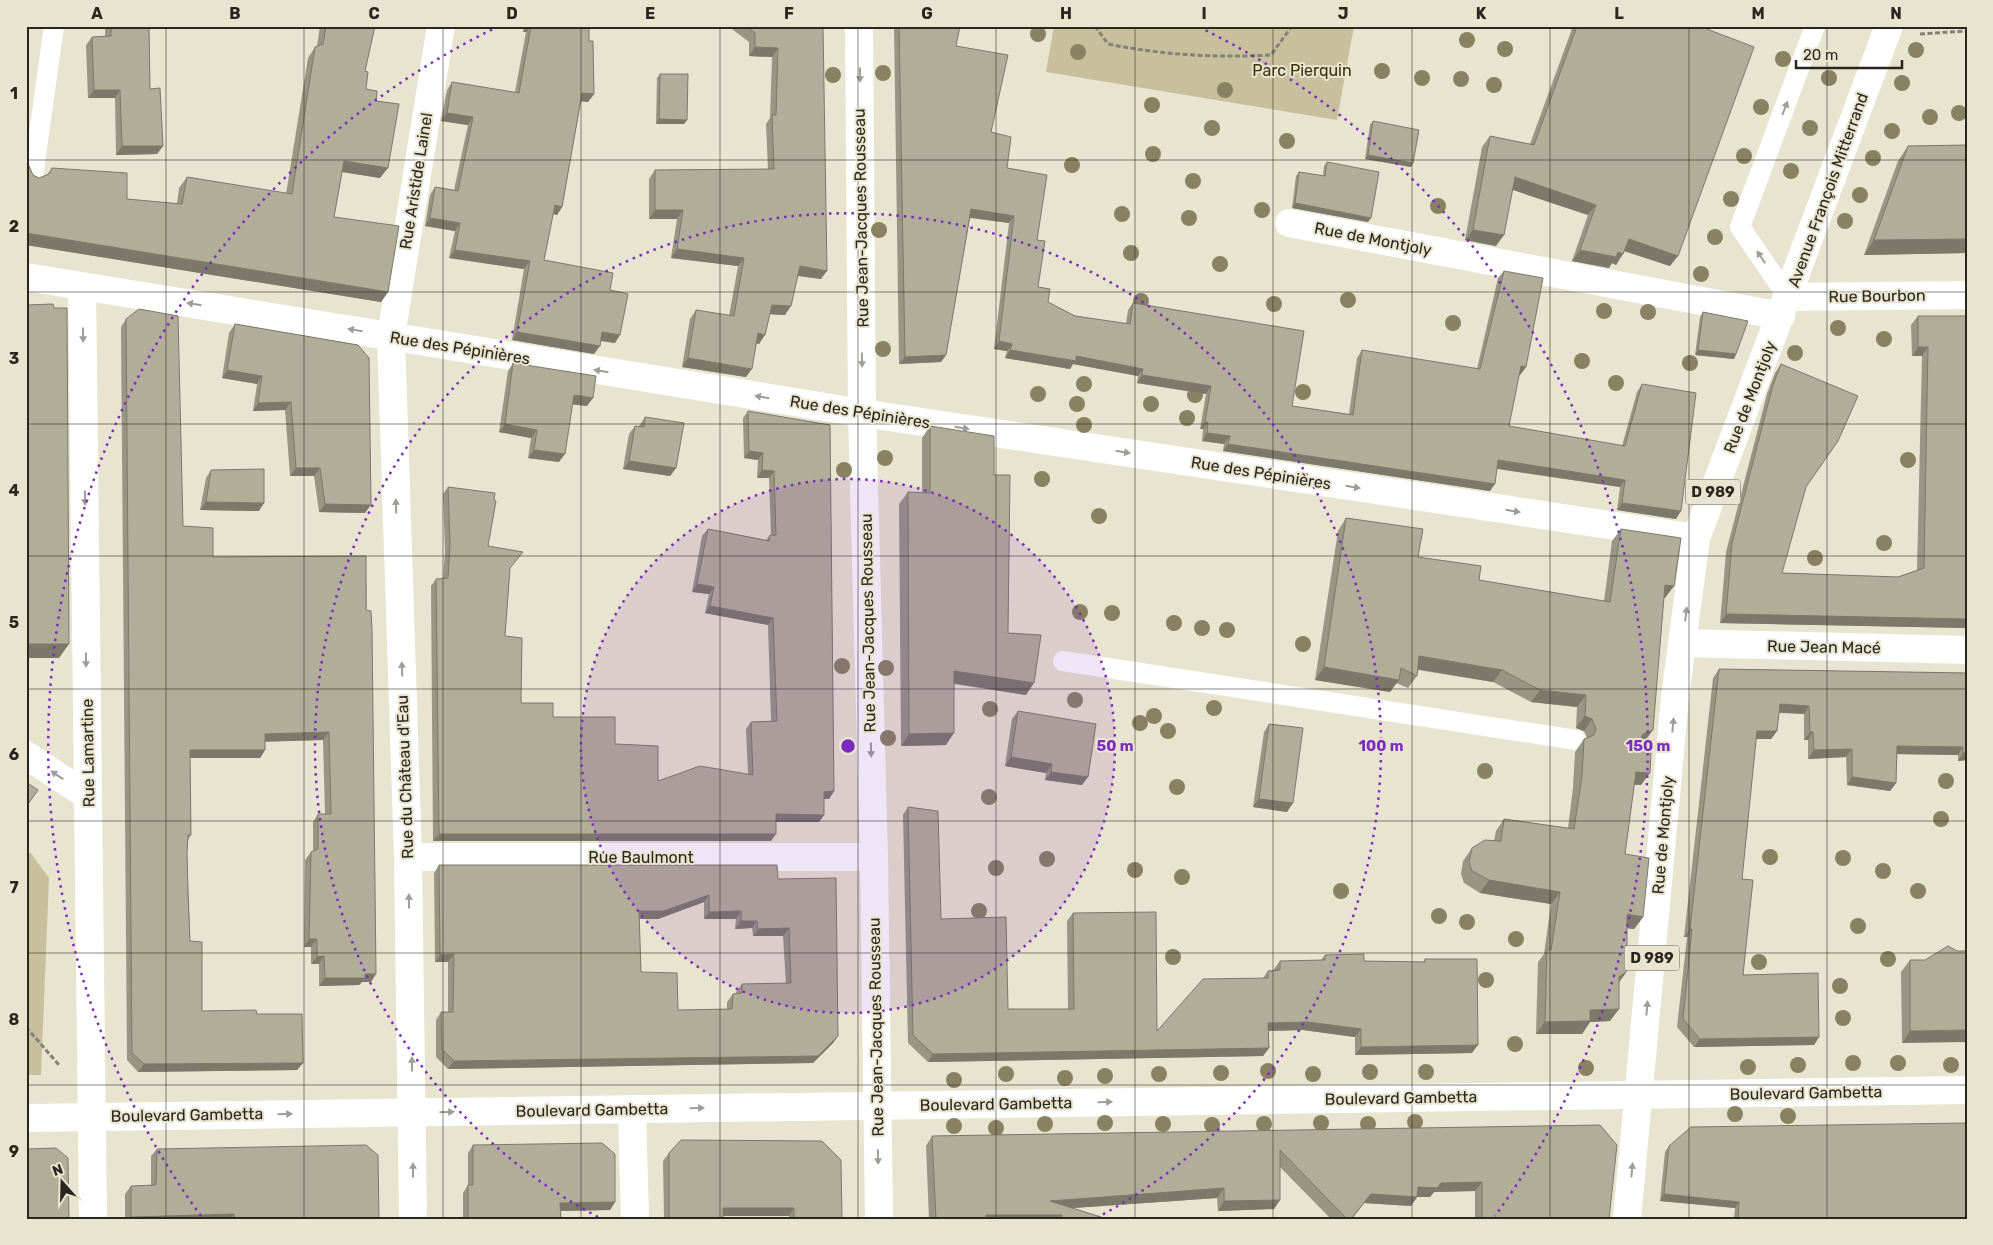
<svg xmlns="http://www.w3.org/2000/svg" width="1993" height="1245" viewBox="0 0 1993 1245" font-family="Rubik,sans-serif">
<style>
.green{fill:#c8c09c}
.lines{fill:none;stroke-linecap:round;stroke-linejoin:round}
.path{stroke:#858273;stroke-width:3;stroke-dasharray:5 2.5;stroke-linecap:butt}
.lane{stroke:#fff;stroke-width:20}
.street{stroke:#fff;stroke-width:28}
.secondary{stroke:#fff;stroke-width:28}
.primary{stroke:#fff;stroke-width:28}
.tree{fill:#888162}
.wall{fill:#989583;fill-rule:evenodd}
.shaded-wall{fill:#7c796a}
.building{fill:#b1ad98;stroke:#7c796a;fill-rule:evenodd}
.oneway{fill:#9e9d9a}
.grid{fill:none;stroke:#28261e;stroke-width:1;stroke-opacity:0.55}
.ring{fill:none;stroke:#7b2cbf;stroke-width:2.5;stroke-dasharray:2.5 5}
.labels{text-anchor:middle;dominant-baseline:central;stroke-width:4;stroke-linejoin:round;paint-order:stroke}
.shield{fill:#e9e4cf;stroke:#625f53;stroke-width:1}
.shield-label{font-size:15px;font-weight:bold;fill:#28261e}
.park-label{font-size:16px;fill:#393008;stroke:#e9e4cf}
.street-label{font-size:16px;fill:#28261e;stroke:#e9e4cf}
.centre{fill:#7b2cbf;stroke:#e9e4cf;stroke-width:2.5}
.ring-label{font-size:15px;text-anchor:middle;font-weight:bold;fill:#7b2cbf;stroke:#e9e4cf;stroke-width:4;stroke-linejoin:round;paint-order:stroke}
.neatline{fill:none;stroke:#28261e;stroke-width:2}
.grid-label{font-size:16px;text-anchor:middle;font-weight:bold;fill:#28261e}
</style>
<rect width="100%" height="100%" fill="#e9e4cf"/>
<!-- green -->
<path class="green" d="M1054 26H1354L1337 120 1046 72Z
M30 852 49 878 41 1075H26V858Z"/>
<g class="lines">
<!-- path -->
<path class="path" d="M1095 26 1108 44C1163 55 1216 58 1271 55L1292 26
M1920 34 1967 31
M26 1027 59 1065"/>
<!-- lane -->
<path class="lane" d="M33 177 54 26
M1788 297 1740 227 1815 26
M1063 661 1576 740"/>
<!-- street -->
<path class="street" d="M1289 223 1781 316
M26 277 862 413 1696 538
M82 286 93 1219
M1788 297 1967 295
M1682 643 1967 650
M26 755 88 796
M408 857H874
M632 1109 635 1219
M413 1219 408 857 391 336 441 26"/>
<!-- secondary -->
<path class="secondary" d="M26 1118 1967 1090"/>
<!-- primary -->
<path class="primary" d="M859 26 862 413 874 857 879 1219
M1627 1219 1675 697 1696 538 1889 26"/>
</g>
<!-- trees -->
<g class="tree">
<circle cx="1038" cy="34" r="8"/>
<circle cx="1467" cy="40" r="8"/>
<circle cx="1505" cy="49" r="8"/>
<circle cx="1916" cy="50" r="8"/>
<circle cx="1078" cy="52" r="8"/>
<circle cx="1783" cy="59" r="8"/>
<circle cx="1382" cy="71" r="8"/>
<circle cx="883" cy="73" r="8"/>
<circle cx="833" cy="75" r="8"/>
<circle cx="1422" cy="78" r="8"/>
<circle cx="1829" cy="78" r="8"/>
<circle cx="1461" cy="79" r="8"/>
<circle cx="1902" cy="83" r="8"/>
<circle cx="1494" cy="85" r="8"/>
<circle cx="1225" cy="90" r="8"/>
<circle cx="1152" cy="105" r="8"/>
<circle cx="1761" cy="107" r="8"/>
<circle cx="1959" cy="113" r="8"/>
<circle cx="1930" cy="117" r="8"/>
<circle cx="1212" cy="128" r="8"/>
<circle cx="1810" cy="128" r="8"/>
<circle cx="1892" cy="131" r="8"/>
<circle cx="1287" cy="141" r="8"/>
<circle cx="1153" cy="154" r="8"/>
<circle cx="1744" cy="156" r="8"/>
<circle cx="1873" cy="158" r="8"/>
<circle cx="1072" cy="165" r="8"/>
<circle cx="1791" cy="171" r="8"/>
<circle cx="1193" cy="181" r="8"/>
<circle cx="1860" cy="195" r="8"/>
<circle cx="1731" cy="199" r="8"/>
<circle cx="1438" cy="206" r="8"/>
<circle cx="1262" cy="210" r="8"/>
<circle cx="1122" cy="214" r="8"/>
<circle cx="1189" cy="218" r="8"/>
<circle cx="1845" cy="221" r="8"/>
<circle cx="879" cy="230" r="8"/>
<circle cx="1715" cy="237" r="8"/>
<circle cx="1131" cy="253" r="8"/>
<circle cx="1220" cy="264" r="8"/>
<circle cx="1701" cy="274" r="8"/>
<circle cx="1348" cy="300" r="8"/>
<circle cx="1141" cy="301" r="8"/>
<circle cx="1274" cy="304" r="8"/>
<circle cx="1604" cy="311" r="8"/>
<circle cx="1648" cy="312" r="8"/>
<circle cx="1453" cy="323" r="8"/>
<circle cx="1838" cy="328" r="8"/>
<circle cx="1884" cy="339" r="8"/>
<circle cx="883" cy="349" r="8"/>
<circle cx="1795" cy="353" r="8"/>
<circle cx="1582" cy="361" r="8"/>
<circle cx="1690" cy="363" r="8"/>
<circle cx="1616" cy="383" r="8"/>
<circle cx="1084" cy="384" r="8"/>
<circle cx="1303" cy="392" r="8"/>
<circle cx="1038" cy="394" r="8"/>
<circle cx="1195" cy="395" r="8"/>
<circle cx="1077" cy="404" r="8"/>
<circle cx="1151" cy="404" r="8"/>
<circle cx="1187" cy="418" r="8"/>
<circle cx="1084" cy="425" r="8"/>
<circle cx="885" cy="458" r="8"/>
<circle cx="1908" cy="460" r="8"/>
<circle cx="844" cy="470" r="8"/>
<circle cx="1042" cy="479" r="8"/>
<circle cx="1099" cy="516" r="8"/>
<circle cx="1884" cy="543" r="8"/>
<circle cx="1815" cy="558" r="8"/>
<circle cx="1080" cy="612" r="8"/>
<circle cx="1112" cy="613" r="8"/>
<circle cx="1174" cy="623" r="8"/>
<circle cx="1202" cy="628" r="8"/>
<circle cx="1227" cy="630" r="8"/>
<circle cx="1303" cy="644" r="8"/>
<circle cx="842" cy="666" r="8"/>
<circle cx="886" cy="668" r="8"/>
<circle cx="1075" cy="700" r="8"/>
<circle cx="1214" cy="708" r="8"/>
<circle cx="990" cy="709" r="8"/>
<circle cx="1154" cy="716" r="8"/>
<circle cx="1140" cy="723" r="8"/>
<circle cx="1168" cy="731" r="8"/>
<circle cx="888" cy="738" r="8"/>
<circle cx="1485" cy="771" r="8"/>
<circle cx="1946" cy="781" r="8"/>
<circle cx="1177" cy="787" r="8"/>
<circle cx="989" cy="797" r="8"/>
<circle cx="1941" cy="819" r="8"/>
<circle cx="1770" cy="857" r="8"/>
<circle cx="1843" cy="858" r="8"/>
<circle cx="1047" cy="859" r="8"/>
<circle cx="996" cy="868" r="8"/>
<circle cx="1135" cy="870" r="8"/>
<circle cx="1883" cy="871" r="8"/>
<circle cx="1182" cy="877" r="8"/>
<circle cx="1341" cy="891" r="8"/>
<circle cx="1918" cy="891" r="8"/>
<circle cx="979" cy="911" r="8"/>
<circle cx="1439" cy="916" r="8"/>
<circle cx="1467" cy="922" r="8"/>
<circle cx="1858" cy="926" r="8"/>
<circle cx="1516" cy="939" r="8"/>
<circle cx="1173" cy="957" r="8"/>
<circle cx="1888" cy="959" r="8"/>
<circle cx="1759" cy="962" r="8"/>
<circle cx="1486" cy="980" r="8"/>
<circle cx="1840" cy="986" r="8"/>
<circle cx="1843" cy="1018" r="8"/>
<circle cx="1515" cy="1044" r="8"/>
<circle cx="1853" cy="1063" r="8"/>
<circle cx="1898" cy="1063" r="8"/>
<circle cx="1798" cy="1065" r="8"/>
<circle cx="1951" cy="1065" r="8"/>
<circle cx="1748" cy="1067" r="8"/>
<circle cx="1586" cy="1068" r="8"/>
<circle cx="1268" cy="1071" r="8"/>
<circle cx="1370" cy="1072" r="8"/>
<circle cx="1426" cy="1072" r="8"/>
<circle cx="1221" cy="1073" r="8"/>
<circle cx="1006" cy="1074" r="8"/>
<circle cx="1159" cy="1074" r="8"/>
<circle cx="1313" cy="1074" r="8"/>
<circle cx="1105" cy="1076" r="8"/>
<circle cx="1065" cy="1078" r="8"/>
<circle cx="954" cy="1080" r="8"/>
<circle cx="1735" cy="1114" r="8"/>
<circle cx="1788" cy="1116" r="8"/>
<circle cx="1415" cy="1122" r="8"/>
<circle cx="1105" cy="1123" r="8"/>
<circle cx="1321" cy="1123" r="8"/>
<circle cx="1045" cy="1124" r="8"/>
<circle cx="1163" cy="1124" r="8"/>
<circle cx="1264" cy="1124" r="8"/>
<circle cx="1368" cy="1124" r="8"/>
<circle cx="1212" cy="1125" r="8"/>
<circle cx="954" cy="1126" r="8"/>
<circle cx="996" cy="1128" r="8"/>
</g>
<!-- wall -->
<path class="wall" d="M105 26H149L150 89 163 146 157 154 116 155 115 98H88L86 45 92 37 105 36Z
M320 26H375L365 71 366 89 376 101 380 178 342 172 334 217 388 292 381 302 26 245V170L29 166 33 175 39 178 47 175 52 168 127 199 177 204 179 188 187 177 286 194 308 58 315 47 317 46Z
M524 26H589V41L594 94 588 102 581 101 562 207 557 215 553 214 544 260 610 290 615 343 600 341 594 354 512 340 524 269 449 258 455 231 425 226 430 195 435 187 454 190 468 125 441 121 447 90 452 82 515 92 526 32H523Z
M728 26H823L821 279 798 276 785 315 770 314 759 344 756 343 746 377 682 367 690 319 696 310 729 316 738 266 671 258 677 219H649V179L655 170 768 169 766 124 770 118 772 57 749 56V42Z
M894 26H960L956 46 991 132 1037 240 1038 287 1048 302 1075 316 1126 324 1128 310 1133 303 1292 406 1349 414 1357 358 1362 350 1477 369 1498 278 1504 271 1526 367 1520 375H1519L1509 426 1622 446 1637 392 1642 384 1676 519 1617 510 1620 487 1497 469 1490 491 1223 451 1224 444 1202 441 1203 429H1200L1206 394 1137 383 1138 376 1073 364 1070 369 1005 358 1007 351 994 349 1009 223 970 218 946 355 941 362 899 364Z
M1573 26H1699L1670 266 1624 251 1616 265 1612 263 1609 268 1572 261 1588 215 1513 190 1496 246 1465 240 1482 147 1490 136 1530 144Z
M660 74 687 120 684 124H656L657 78Z
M1373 121 1413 163 1411 167 1365 159 1370 125Z
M1967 145V253L1864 255 1898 161 1908 146Z
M1327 162 1368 222 1292 208 1296 176 1299 172 1323 176 1324 166Z
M1703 312 1736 354 1734 359 1695 355 1700 317Z
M1918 316H1967V628L1720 623 1726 552 1767 394 1775 373 1781 364 1782 573 1898 577 1917 570 1922 356H1912L1911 325Z
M126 319 183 526 213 557 366 556 371 982H362L359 985 319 986V964H311V947H304L305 860 311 852 313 851V822L318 814H325L323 740 265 741V750L260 758H190L191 835 188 840 187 853 190 941 202 1011 257 1014 303 1063 297 1070 138 1072 127 1060 121 327Z
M235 324 358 345 365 513 319 512 314 476H290L285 410 253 411 257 384 222 378 229 333Z
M513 363 587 406 572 404 559 462 528 458 531 438 499 432 508 371Z
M748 411 830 425 834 791 829 799H824V815L819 822H776L771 841H433L431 586 436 579H443L445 551 443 494 448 487 488 546 510 569 505 636 521 703 615 744 658 781 748 774 746 729 751 722 771 721 768 625 705 613 709 594 692 592 702 536 708 529 766 540 770 535H771L769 478H757L758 460 744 458 743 418Z
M645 417 676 468 670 476 623 469 629 434 635 426H639Z
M930 426 994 475 1008 633 1026 695 954 684 946 745 901 746 899 504 908 492 922 493V438Z
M211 470 259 511 200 510 206 478Z
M1346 518 1418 557 1479 580 1604 601 1612 541 1621 529 1665 598H1664L1644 742 1641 743V785H1634L1625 854 1643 917 1634 929 1627 928V971L1619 982 1610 1021 1590 1022 1582 1034H1536L1538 962 1544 954 1551 904 1480 893 1464 883 1461 874 1463 861 1472 848 1494 841 1496 831 1504 819 1568 828 1573 788 1575 752 1584 739 1587 738 1584 731 1576 728 1577 707 1531 702 1493 682 1418 670 1417 676 1408 688 1396 683 1390 692 1315 680 1338 531Z
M1719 669 1967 673V760L1958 761V755L1897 754 1896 783 1890 791 1847 785 1846 757 1808 759V740H1804V714L1779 713 1777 731 1771 739H1756L1742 879 1743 975 1819 1037 1814 1045 1694 1047 1677 1027 1687 937H1684L1713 678Z
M1018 711 1082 785 1045 780 1046 773 1005 766 1012 719Z
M1269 724 1287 812 1253 807 1264 732Z
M908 807 941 919 1008 1009H1068L1067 921 1073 913 1157 1031 1263 978 1268 971 1274 970V969L1280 961 1321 960 1325 955 1364 961 1423 962 1425 959 1472 1053 1355 1055V1037L1303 1030 1269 1031V1048L1263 1056 928 1062 908 1043 903 815Z
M439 865 778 879 838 1036 833 1043 813 1063 448 1069 436 1057V1020L441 1012H448V962H435L434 873ZM704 902V919H736L735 929 752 928 753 936H783L786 984H742L736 992V994H733L727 1002V1009L678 1010 641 972 639 919H658Z
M1957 951H1967L1902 1043 1901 972 1910 960H1925Z
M1600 1125 1609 1219H1475V1191L1434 1192 1430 1197H1417L1411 1206 1364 1203 1352 1219H1331L1280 1167V1200L1274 1209 1218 1211 1217 1198 1073 1208 1107 1219H929L926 1146 932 1136Z
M473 1145 615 1202 610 1210 561 1211V1219H463V1193L468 1185V1153Z
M1669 1146 1967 1219H1734L1735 1208 1660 1201 1665 1152Z
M157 1149 379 1219H125V1194L131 1186 151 1185V1156Z
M669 1153 842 1219H789V1216H723V1219H664L663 1161Z"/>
<!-- shaded-wall -->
<path class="shaded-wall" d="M527 26H530L526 32H523Z
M755 47 778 48 772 57 749 56Z
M94 90H120L115 98H88Z
M582 93 594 94 588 102 577 101Z
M447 113 473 117 468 125 441 121Z
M659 119 687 120 684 124H656Z
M122 146H163L157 154 116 155Z
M1368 155 1413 163 1411 167 1365 159Z
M344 161 388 168 380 178 336 171Z
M1515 177 1596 205 1588 215 1507 188Z
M1295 203 1371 218 1368 222 1292 208Z
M555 205 562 207 557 215 549 213Z
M971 209 1014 216 1009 223 966 217Z
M655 210H683L677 219H649Z
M430 218 460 223 455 231 425 226Z
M1473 230 1504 235 1496 246 1465 240Z
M26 233 388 292 381 302 26 245Z
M1629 239 1678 256 1670 266 1621 250Z
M1967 239V253L1864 255 1874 240Z
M677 249 744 258 738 266 671 258Z
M455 250 530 261 524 269 449 258Z
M1580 250 1618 252 1623 254 1616 265 1612 263 1609 268 1572 261Z
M800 266 827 271 821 279 793 275Z
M772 305 791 306 785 315 766 314Z
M517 332 600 346 594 354 512 340Z
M602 332 620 335 615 343 596 340Z
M758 333 765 335 759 344 752 342Z
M999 341 1012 344 1007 351 994 349Z
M1918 347H1928L1922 356H1912Z
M1010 350 1076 356 1143 369 1138 376 1073 364 1070 369 1005 358Z
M1698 350 1736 354 1734 359 1695 355Z
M946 355 941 362 899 364 905 357Z
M688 358 752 369 746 377 682 367Z
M1521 366 1526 367 1520 375 1515 374Z
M227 370 262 376 257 384 222 378Z
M1142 375 1211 386 1206 394 1137 383Z
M574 395 593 398 587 406 568 404Z
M291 402 285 410 253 411 258 403Z
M1205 422H1208L1203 429H1200Z
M505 424 537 430 531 438 499 432Z
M1207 433 1230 436 1224 444 1202 441Z
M1228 444 1495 484 1490 491 1223 451Z
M534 450 565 454 559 462 528 458Z
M749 451 763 453 758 460 744 458Z
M1498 460 1625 480 1620 487 1493 468Z
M629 461 676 468 670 476 623 469Z
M296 468H320L314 476H290Z
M762 470 774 471 769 478H757Z
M206 502 264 503 259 511 200 510Z
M1622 503 1681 511 1676 519 1617 510Z
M325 504 371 505 365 513 319 512Z
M697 584 714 587 709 594 692 592Z
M1665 585 1674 586 1665 598 1656 597Z
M710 606 773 618 768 625 705 613Z
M1726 614 1967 619V628L1720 623Z
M26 644H69L59 658H26Z
M1419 656 1502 670 1493 682 1411 668Z
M1324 667 1399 680 1390 692 1315 680Z
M954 671 1034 683 1026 695 946 682Z
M1540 690 1586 695 1577 707 1531 702Z
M1780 704 1809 706 1804 714 1774 712Z
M1585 716 1592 719 1584 731 1576 728Z
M1653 730 1644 742 1634 746 1643 734Z
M1757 731H1777L1771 739H1751Z
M329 732 323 740 260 742 265 734Z
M1810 732H1813L1808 740H1804Z
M954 733 946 745 901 746 909 734Z
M1897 746 1963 747 1958 755 1892 754Z
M1852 749 1846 757 1808 759 1814 750Z
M190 750H265L260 758H185Z
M1963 753H1967V760L1958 761Z
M1011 757 1052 764 1046 773 1005 766Z
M1051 772 1088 777 1082 785 1045 780Z
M1636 772 1650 773 1641 785 1627 784Z
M1852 777 1896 783 1890 791 1847 785Z
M834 791 829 799H819L824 792Z
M1259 799 1293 803 1287 812 1253 807Z
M776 814 824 815 819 822H771Z
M439 834H776L771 841H433Z
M1489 880 1560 892 1551 904 1480 893Z
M709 895 704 902 658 919H634L639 911Z
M741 911 736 919H704L709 912Z
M1627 914 1643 917 1634 929 1618 927Z
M741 921H757L752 928 735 929Z
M789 928 783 936H753L758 929Z
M1690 929H1692L1687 937H1684Z
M309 939H317L311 947H304Z
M454 954 448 962H435L440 955Z
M324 956 319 964H311L317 957Z
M1627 971 1618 984 1619 977Z
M365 974H376L371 982H362L359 985 319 986 325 978Z
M1619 1009 1610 1021 1590 1022 1582 1034H1536L1545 1022 1590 1010Z
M1308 1022 1361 1029 1355 1037 1303 1030 1263 1031 1268 1023Z
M1967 1030V1042L1902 1043 1910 1031Z
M838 1036 833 1043 813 1063 448 1069 454 1061Z
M1819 1037 1814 1045 1694 1047 1700 1039Z
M1478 1045 1472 1053 1355 1055 1361 1047Z
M1269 1048 1263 1056 928 1062 933 1054Z
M303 1063 297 1070 138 1072 144 1064Z
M1482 1182 1475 1191 1434 1192 1430 1197H1414H1417L1411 1206 1364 1203 1351 1219 1371 1194 1418 1187 1441 1183Z
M1224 1188 1217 1198 1044 1210 1050 1201Z
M1664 1194 1739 1202 1735 1208 1660 1201Z
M1280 1200 1274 1209 1218 1211 1224 1201Z
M615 1202 610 1210 555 1211 560 1203Z
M723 1208H794L789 1216H717Z
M234 1214 231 1219H129L131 1217Z
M986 1215H1062L1059 1219H984Z"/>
<!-- building -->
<path class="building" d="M111 26H149L150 89 160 88 163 146H122L120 90H94L92 37 111 36Z
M326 26H375L365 71 368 72 366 89 377 91 376 101 399 104 388 168 344 161 334 217 399 226 388 292 26 233V191L29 166 33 175 39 178 49 174 52 168 127 173V199L182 204 187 177 292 194 315 47 323 44Z
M531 26H589V41H593L594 94 582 93 562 207 555 205 544 260 613 273 610 290 628 294 620 335 602 332 600 346 517 332 530 261 455 250 460 223 430 218 435 187 458 191 473 117 447 113 452 82 519 93Z
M746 26H823L827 271 800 266 791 306 772 305 765 335 758 333 752 369 688 358 696 310 734 316 744 258 677 249 683 210H655V170L774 169 772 115H776L778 48 755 47V33Z
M899 26H960L956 46 1008 55 991 132 1011 137 1007 168 1047 175 1037 240 1045 241 1038 287 1050 289 1048 302 1075 316 1130 324 1133 303 1304 331 1292 406 1353 415 1362 350 1480 369 1504 271 1543 278 1526 367 1521 366 1509 426 1625 446 1642 384 1696 393 1681 511 1622 503 1625 480 1498 460 1495 484 1228 444 1230 436 1207 433 1208 422H1205L1211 386 1142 375 1143 369 1076 356V361L1010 350 1012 344 999 341 1014 216 971 209 946 355 905 357Z
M1577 26H1699L1754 47 1678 256 1629 239 1623 254 1618 252 1616 257 1580 250 1596 205 1515 177 1504 235 1473 230 1490 136 1534 145Z
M660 74H688L687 120 659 119Z
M1373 121 1419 130 1413 163 1368 155Z
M1967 145V239L1874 240 1908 146Z
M1327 162 1379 172 1371 218 1295 203 1299 172 1325 176Z
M53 304 54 308H67L69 644H26V305Z
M139 309 178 316 183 526 213 528V557L366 556V610L371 611 372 629 376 974H365V978H325L324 956 317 957V939H309L311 852 318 849V814H331L329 732 265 734V750H190L191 835H188L187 853 188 892 190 941 202 942V1011L256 1010 257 1014H302L303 1063 144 1064 132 1053 126 319Z
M1703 312 1748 321 1736 354 1698 350Z
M1918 316H1967V619L1726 614 1732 543 1773 385 1781 364 1858 396 1838 441 1806 487 1782 573 1898 577 1924 568 1928 347H1918Z
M235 324 358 345 369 358 371 505 325 504 320 468H296L291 402 258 403 262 376 227 370Z
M513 363 596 376 593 398 574 395 565 454 534 450 537 430 505 424Z
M748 411 830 425 834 791 824 792V815L776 814V834H439L436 579 448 578 450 543 448 487 495 493 494 500 496 501 488 546 523 552 510 568 505 636 522 638 521 703H553V717H615V744L658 746V781L700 766 753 775 751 722 777 721 773 618 710 606 714 587 697 584 708 529 769 541 770 535H776L774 471 762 470 763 453 749 451Z
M645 417 684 423 676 468 629 461 635 426 644 427Z
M930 426 994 436V475H1010L1008 633 1041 635 1034 683 954 671V733L909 734 908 492 930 493Z
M264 469V503L206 502 211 470Z
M1346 518 1423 529 1418 557 1481 566 1479 580 1610 602 1621 529 1681 538 1674 586 1665 585 1653 730 1643 734 1640 740 1644 750 1651 753 1650 773 1636 772 1625 854 1649 858 1643 917 1627 914V971L1619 977V1009L1590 1010V1021L1545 1022 1547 950H1551L1560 892 1489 880 1472 871 1469 862 1472 848 1485 840 1501 841 1504 819 1574 829 1582 776 1584 739 1594 735 1596 729 1592 719 1585 716 1586 695 1540 690 1502 670 1419 656 1417 676 1401 668 1399 680 1324 667Z
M1719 669 1967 673V753H1963V747L1897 746 1896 783 1852 777V749L1814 750 1813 732H1810L1809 706 1780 704 1777 731H1757L1742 879 1753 880 1743 975 1818 973 1819 1037 1700 1039 1683 1019 1692 929H1690Z
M1018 711 1096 724 1088 777 1051 772 1052 764 1011 757Z
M1269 724 1303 728 1293 803 1259 799Z
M26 782 38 790 26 807Z
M908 807 938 811 941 919 1006 917 1008 1009H1074L1073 913 1156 912 1157 1031 1203 979 1268 978V971L1280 970V961L1325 960V955L1364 954V961L1425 962V959H1477L1478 1045 1361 1047V1029L1308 1022 1268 1023 1269 1048 933 1054 913 1035Z
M439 865H777L778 879 836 878 838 1036 818 1056 454 1061 442 1049 441 1012H453L454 954 440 955ZM709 895V912L741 911V921H757L758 929 789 928 791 983 742 984V993L733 994 732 1009 678 1010 677 973 641 972 639 911H664Z
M1948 946 1957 951H1967V1030L1910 1031V960H1925Z
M1967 1123V1219H1738L1739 1202 1664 1194 1669 1146 1691 1127Z
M1600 1125 1617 1145 1609 1219H1482V1182L1441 1183 1437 1188 1418 1187 1417 1197 1371 1194 1351 1219H1347L1280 1150V1200L1224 1201V1188L1050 1201 1107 1219H1062V1215H986V1219H936L932 1136Z
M681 1140 822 1141 841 1160 842 1219H794V1208H723V1219H669V1153Z
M602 1143 615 1154V1202L560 1203 561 1219H468V1185H473V1145Z
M366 1145 378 1155 379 1219H235L234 1214 131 1217V1186L156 1185 157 1149Z
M56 1148 68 1158 69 1219H26V1149Z"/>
<!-- one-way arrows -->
<defs><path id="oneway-solid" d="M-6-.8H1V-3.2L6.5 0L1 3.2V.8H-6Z" transform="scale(1.25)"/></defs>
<g class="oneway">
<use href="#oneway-solid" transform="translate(860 75) rotate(89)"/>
<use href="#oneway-solid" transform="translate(1785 108) rotate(-69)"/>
<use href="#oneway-solid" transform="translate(1761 257) rotate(-124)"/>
<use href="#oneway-solid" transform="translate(194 304) rotate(-171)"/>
<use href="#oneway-solid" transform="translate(355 330) rotate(-171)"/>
<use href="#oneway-solid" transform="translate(83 335) rotate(89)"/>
<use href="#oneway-solid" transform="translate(862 360) rotate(89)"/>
<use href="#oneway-solid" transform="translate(601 371) rotate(-171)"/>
<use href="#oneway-solid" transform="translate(762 397) rotate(-171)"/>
<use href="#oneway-solid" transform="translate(962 428) rotate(9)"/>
<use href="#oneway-solid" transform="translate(1123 452) rotate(9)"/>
<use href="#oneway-solid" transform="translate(1353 487) rotate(9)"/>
<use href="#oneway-solid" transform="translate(85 498) rotate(89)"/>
<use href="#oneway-solid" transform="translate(396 506) rotate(-92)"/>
<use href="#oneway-solid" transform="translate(1513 511) rotate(9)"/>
<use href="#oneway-solid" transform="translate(1686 614) rotate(-83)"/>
<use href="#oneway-solid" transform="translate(86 660) rotate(89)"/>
<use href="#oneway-solid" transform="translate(402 669) rotate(-92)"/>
<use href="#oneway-solid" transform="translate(1673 725) rotate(-85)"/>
<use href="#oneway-solid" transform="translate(871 750) rotate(89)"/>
<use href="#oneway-solid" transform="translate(57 775) rotate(-146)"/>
<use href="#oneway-solid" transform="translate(409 901) rotate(-91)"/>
<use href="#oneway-solid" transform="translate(1647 1008) rotate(-85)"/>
<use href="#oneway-solid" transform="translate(412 1064) rotate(-91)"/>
<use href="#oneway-solid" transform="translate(1105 1102) rotate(-1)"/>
<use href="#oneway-solid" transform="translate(697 1108) rotate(-1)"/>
<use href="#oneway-solid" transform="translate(447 1112) rotate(-1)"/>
<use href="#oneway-solid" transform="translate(285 1114) rotate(-1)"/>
<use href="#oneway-solid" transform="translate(878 1157) rotate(89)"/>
<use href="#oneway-solid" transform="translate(413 1170) rotate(-90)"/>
<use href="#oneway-solid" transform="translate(1632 1170) rotate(-85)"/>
</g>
<!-- grid -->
<path class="grid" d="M166 26V1219M304 26V1219M443 26V1219M581 26V1219M720 26V1219M858 26V1219M996 26V1219M1135 26V1219M1273 26V1219M1412 26V1219M1550 26V1219M1689 26V1219M1827 26V1219M26 160H1967M26 292H1967M26 424H1967M26 556H1967M26 689H1967M26 821H1967M26 953H1967M26 1085H1967"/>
<!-- distance rings -->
<circle cx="848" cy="746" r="267" fill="#7b2cbf" fill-opacity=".12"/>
<g class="ring">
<circle cx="848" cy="746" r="267"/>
<path d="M598 1217A533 533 0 1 1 1098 1217"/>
<path d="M201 1216A800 800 0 0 1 497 27M1199 27A800 800 0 0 1 1495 1216"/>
</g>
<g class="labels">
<!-- shield labels -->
<g class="shield">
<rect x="1685.5" y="479.5" width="55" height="25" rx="4"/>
<rect x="1624.5" y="945.5" width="55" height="25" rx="4"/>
</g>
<g class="shield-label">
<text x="1713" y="492">D 989</text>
<text x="1652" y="958">D 989</text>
</g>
<!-- park labels -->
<g class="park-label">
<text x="1302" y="70">Parc Pierquin</text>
</g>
<!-- street labels -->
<g class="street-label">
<text transform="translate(416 181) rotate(-81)">Rue Aristide Lainel</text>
<text transform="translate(1828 190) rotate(-70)">Avenue François Mitterrand</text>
<text transform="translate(861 218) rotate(-91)">Rue Jean-Jacques Rousseau</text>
<text transform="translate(1373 239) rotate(11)">Rue de Montjoly</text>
<text transform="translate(1877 296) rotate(-1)">Rue Bourbon</text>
<text transform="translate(460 348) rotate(9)">Rue des Pépinières</text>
<text transform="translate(1750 397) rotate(-69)">Rue de Montjoly</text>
<text transform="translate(860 412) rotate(9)">Rue des Pépinières</text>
<text transform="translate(1261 473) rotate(9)">Rue des Pépinières</text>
<text transform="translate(868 623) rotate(-91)">Rue Jean-Jacques Rousseau</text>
<text transform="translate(1824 647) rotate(1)">Rue Jean Macé</text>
<text transform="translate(88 753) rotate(-91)">Rue Lamartine</text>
<text transform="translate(405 777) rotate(-92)">Rue du Château d'Eau</text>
<text transform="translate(1663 835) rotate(-85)">Rue de Montjoly</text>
<text x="641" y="857">Rue Baulmont</text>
<text transform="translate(876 1027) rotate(-91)">Rue Jean-Jacques Rousseau</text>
<text transform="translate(1806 1093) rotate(-1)">Boulevard Gambetta</text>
<text transform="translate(1401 1098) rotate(-1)">Boulevard Gambetta</text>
<text transform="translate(996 1104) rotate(-1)">Boulevard Gambetta</text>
<text transform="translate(592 1110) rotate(-1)">Boulevard Gambetta</text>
<text transform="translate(187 1115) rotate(-1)">Boulevard Gambetta</text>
</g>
</g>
<circle cx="848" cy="746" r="8" class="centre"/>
<g class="ring-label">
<text x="1115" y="751">50 m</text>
<text x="1381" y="751">100 m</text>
<text x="1648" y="751">150 m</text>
</g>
<!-- border -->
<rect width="1993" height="1245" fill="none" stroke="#e9e4cf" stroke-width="55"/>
<!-- north arrow -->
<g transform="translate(62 1182) rotate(340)" stroke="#e9e4cf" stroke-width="4" paint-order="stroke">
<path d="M0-4L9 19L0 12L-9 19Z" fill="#28261e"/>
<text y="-8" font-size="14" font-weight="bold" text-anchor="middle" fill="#28261e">N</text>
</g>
<!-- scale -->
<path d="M1796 60v8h106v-8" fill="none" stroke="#28261e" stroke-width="2.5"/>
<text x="1803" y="60" font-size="15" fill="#28261e" stroke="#e9e4cf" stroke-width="4" paint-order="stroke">20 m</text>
<rect x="28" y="28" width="1938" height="1190" class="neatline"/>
<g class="grid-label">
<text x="97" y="19">A</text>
<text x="235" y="19">B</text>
<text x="374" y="19">C</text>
<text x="512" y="19">D</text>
<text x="650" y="19">E</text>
<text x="789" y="19">F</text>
<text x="927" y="19">G</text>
<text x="1066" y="19">H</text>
<text x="1204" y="19">I</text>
<text x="1343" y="19">J</text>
<text x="1481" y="19">K</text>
<text x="1619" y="19">L</text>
<text x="1758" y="19">M</text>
<text x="1896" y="19">N</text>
<text x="14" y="99">1</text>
<text x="14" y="232">2</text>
<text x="14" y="364">3</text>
<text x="14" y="496">4</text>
<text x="14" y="628">5</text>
<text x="14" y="760">6</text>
<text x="14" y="893">7</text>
<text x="14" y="1025">8</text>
<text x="14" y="1157">9</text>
</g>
</svg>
